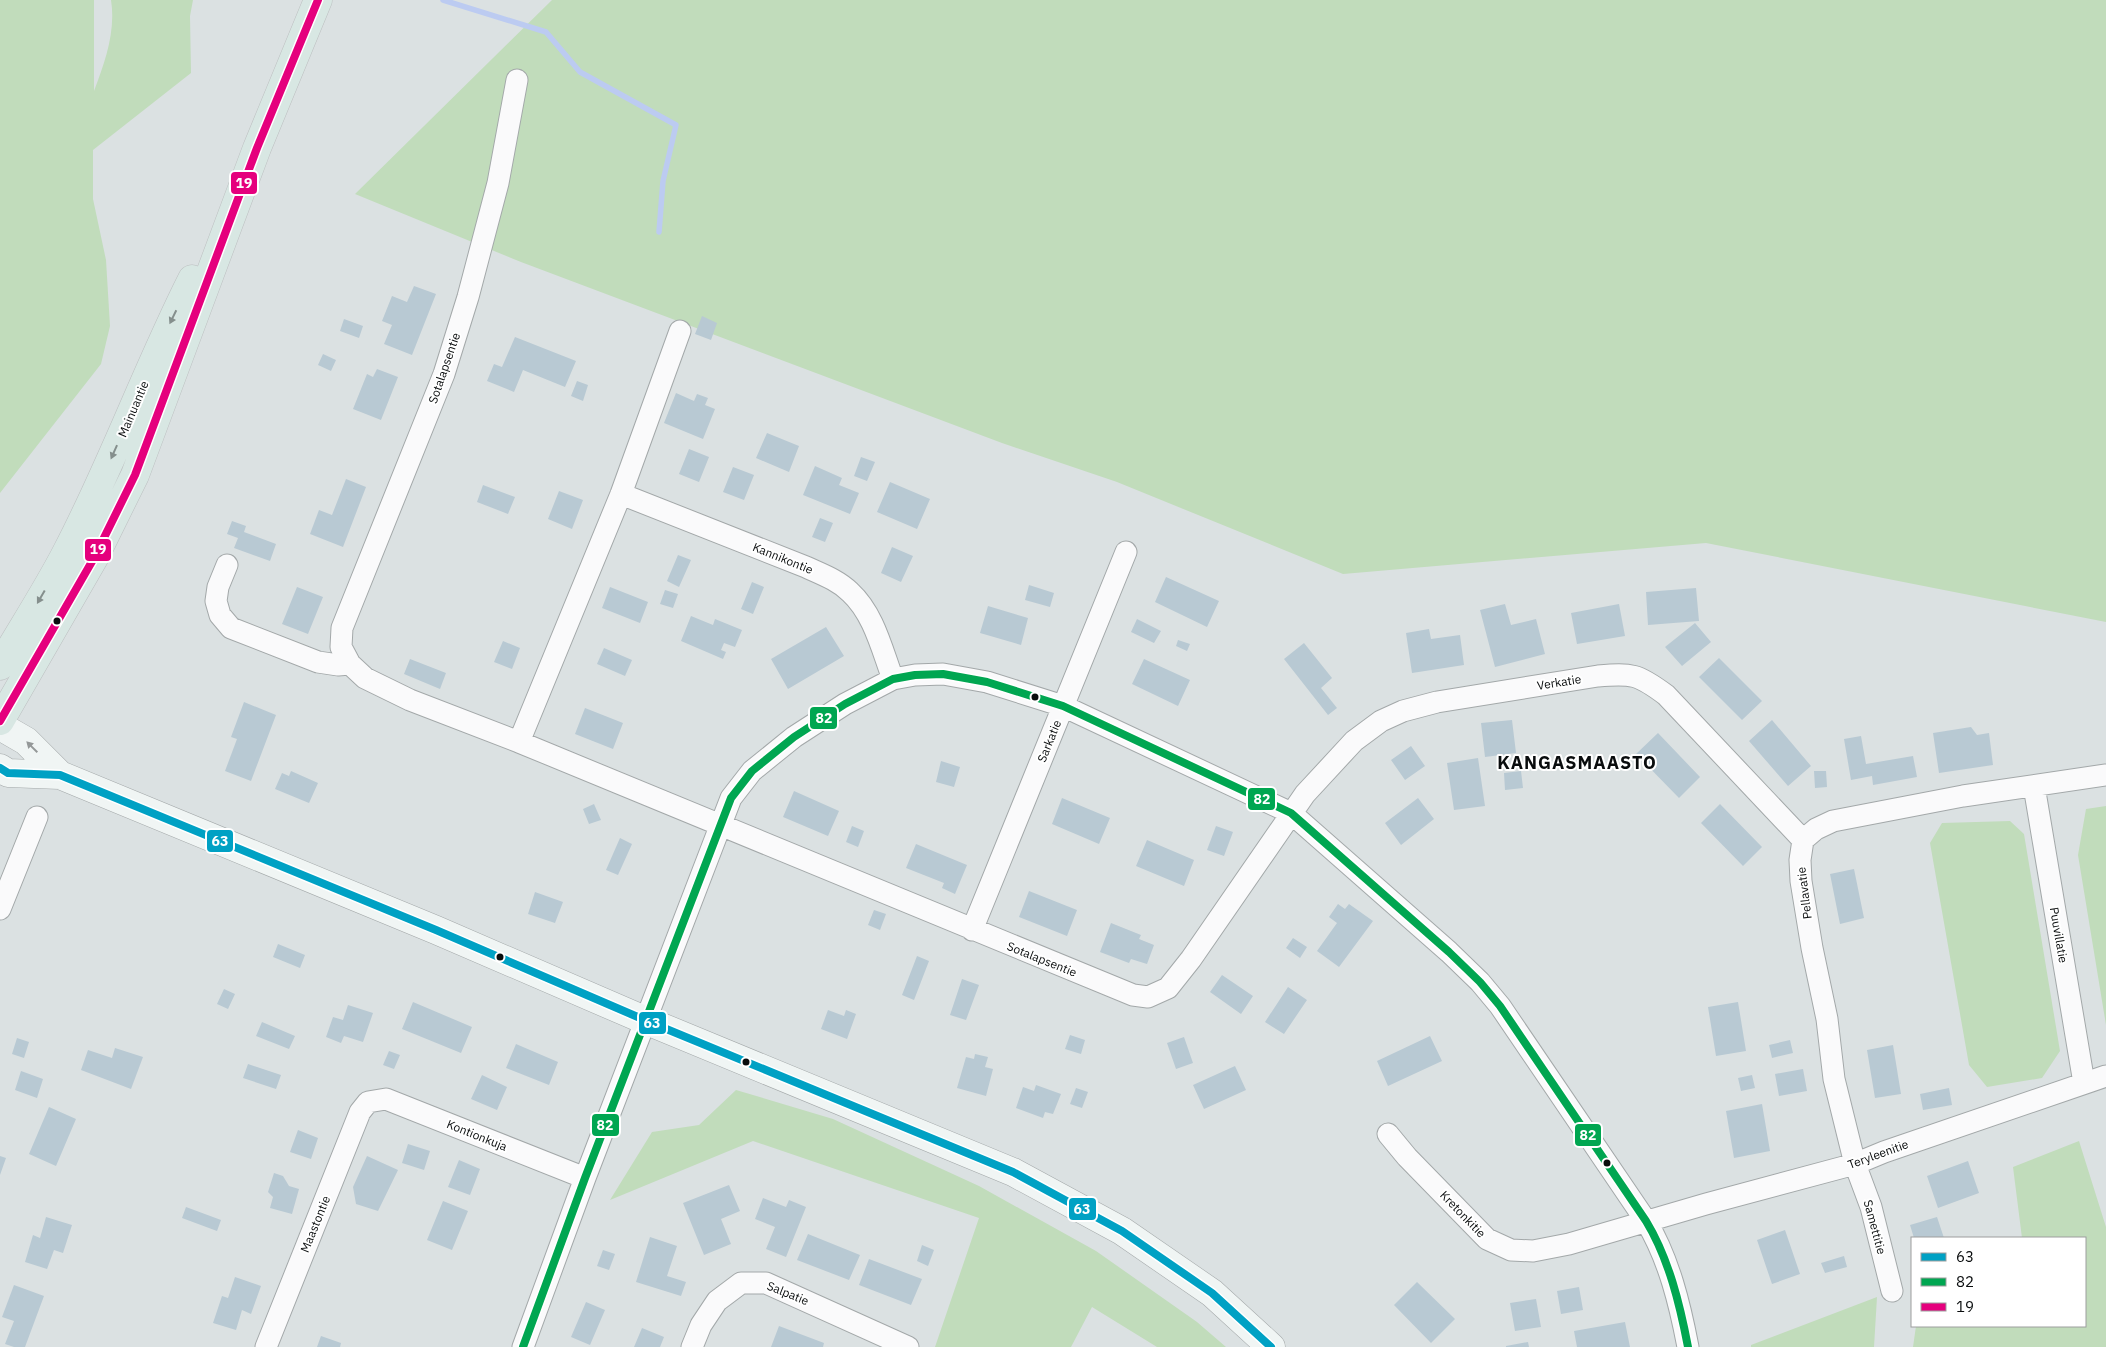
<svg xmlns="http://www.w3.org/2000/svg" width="2106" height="1347" viewBox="0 0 2106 1347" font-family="'IBM Plex Sans',sans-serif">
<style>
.green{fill:#c1dcbb}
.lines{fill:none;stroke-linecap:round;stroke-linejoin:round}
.stream{stroke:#bccbf1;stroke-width:5.5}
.building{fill:#b8c9d3}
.street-casing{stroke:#a3a8a9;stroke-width:23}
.secondary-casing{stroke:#a3a8a9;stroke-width:29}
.highway-casing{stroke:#bcbfc0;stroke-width:29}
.street{stroke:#fafafb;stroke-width:21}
.secondary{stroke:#f0f5f4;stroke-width:28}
.highway{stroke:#d8e7e3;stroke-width:28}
.bus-1-casing{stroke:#fff;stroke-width:11}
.bus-2-casing{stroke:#fff;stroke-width:11}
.bus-3-casing{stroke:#fff;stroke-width:11}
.bus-1{stroke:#00a1c4;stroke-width:8}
.bus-2{stroke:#00a651;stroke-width:8}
.bus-3{stroke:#e5007d;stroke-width:8}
.oneway{fill:#858f8d}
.oneway2{fill:#949898}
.bus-dot{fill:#090c0d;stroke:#fff;stroke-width:2}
.labels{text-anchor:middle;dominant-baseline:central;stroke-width:4;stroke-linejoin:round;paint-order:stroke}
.street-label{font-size:12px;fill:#090c0d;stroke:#fff}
.district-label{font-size:18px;font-weight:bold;letter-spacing:1px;fill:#090c0d;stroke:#fff}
.line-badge{stroke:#fff;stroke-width:2}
.badge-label{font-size:14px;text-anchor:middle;font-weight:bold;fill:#fff}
</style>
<rect width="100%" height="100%" fill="#dbe1e2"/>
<!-- green -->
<path class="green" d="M0 0H94V91C105 62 116 31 111 0H193L190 16 191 73 93 150V199L106 260 110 326 101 364 0 493Z
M552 0H2106V622L1706 543 1343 574 1117 482 1002 443 521 262 355 194Z
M2106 806V1025L2078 855 2086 809Z
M2010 821 2024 834 2060 1051 2042 1078 1987 1087 1969 1065 1930 843 1942 823Z
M736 1090 833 1119 979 1186 1096 1251 1197 1322 1226 1347H1157L1092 1307 1071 1347H935L979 1218 753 1141 610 1200 652 1132 699 1125Z
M2079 1141 2106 1227V1347H1913L1916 1326H2085V1238H2022L2013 1167Z
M1877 1297 1874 1347H1751V1345Z"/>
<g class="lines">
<!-- stream -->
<path class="stream" d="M443 0 546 32 580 72 676 125 663 181 659 232"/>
</g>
<!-- building -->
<path class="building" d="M414 286 436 294 412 355 384 344 392 325 382 321 392 296 407 302Z
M702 316 717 323 711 340 695 334Z
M344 319 363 326 359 338 340 331Z
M515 337 576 361 565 387 523 370 514 392 487 381 494 364 502 367Z
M323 354 336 360 331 371 318 365Z
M377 369 398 377 381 420 353 409 367 374 373 377Z
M577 381 588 385 583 401 571 396Z
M676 393 694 401 697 394 708 398 705 405 715 409 703 439 664 423Z
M767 433 799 446 789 472 756 458Z
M689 449 709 457 699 482 679 474Z
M861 457 875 462 867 481 854 476Z
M815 466 842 478 839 485 859 493 850 514 803 495Z
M733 467 754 475 744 500 723 492Z
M346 479 366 487 343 547 310 534 319 510 332 515Z
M890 482 930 499 917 529 877 512Z
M483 485 515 497 508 514 477 502Z
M559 491 583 500 572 529 548 519Z
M820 518 833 523 825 542 812 537Z
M232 521 246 526 244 532 276 544 270 561 234 548 238 538 227 534Z
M892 547 913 556 901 582 881 573Z
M678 555 691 560 679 587 667 581Z
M1166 577 1219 601 1207 627 1155 602Z
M752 582 764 587 753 614 741 609Z
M1029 585 1054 593 1050 607 1025 600Z
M297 587 323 597 308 634 282 624Z
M610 587 648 602 640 623 602 608Z
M1696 588 1699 621 1648 625 1646 592Z
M665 590 678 594 673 608 660 604Z
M1505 604 1511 625 1536 619 1545 654 1495 667 1480 610Z
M1619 604 1625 636 1577 644 1571 613Z
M988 606 1028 618 1021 645 980 633Z
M691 616 713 625 715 619 742 630 735 647 724 643 721 650 726 652 723 659 681 641Z
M1137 619 1161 631 1154 643 1131 632Z
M1695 623 1711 642 1682 666 1665 647Z
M826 627 844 656 788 689 771 659Z
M1429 629 1431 639 1460 635 1464 665 1412 673 1406 633Z
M1178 640 1190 644 1187 651 1176 646Z
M503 641 520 648 512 669 494 662Z
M1304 643 1332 678 1321 688 1337 708 1328 715 1284 659Z
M604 648 632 660 625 676 597 664Z
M1719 658 1762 701 1742 720 1699 677Z
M410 659 446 673 440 689 404 674Z
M1144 659 1190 680 1178 706 1132 684Z
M244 702 276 715 251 781 225 771 237 739 231 737Z
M585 708 623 723 613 749 575 734Z
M1512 720 1516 753 1485 757 1481 723Z
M1772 720 1811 766 1788 786 1749 741Z
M1971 727 1977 735 1989 733 1993 765 1939 773 1933 733Z
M1658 733 1700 777 1679 798 1636 754Z
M1861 736 1866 764 1913 756 1917 777 1873 785 1872 776 1851 780 1844 739Z
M1411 746 1425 766 1405 780 1391 760Z
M1478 758 1485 806 1454 810 1447 763Z
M941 761 960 767 954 787 936 782Z
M291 771 318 783 309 803 275 789 282 773 289 776Z
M1521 771 1523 788 1505 790 1504 773Z
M1814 771H1826L1827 787 1815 788Z
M794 791 839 811 828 836 783 817Z
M1062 798 1110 818 1099 844 1052 824Z
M1418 798 1434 819 1401 845 1385 823Z
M594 804 601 820 589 824 583 809Z
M1720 804 1762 847 1743 866 1701 823Z
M852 826 864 831 858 847 846 842Z
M1216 826 1233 832 1224 856 1207 850Z
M620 838 632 844 618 875 606 870Z
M1147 840 1194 860 1184 886 1136 866Z
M916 844 967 865 955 894 942 888 944 883 906 868Z
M1854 869 1864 918 1840 924 1830 874Z
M1029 891 1077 910 1067 936 1019 917Z
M535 892 563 902 555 923 528 914Z
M1338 904 1345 909 1349 904 1373 921 1339 967 1317 951 1337 923 1329 917Z
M874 910 886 914 880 930 868 925Z
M1111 923 1141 935 1139 939 1154 945 1147 964 1131 959 1129 963 1100 952Z
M1293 938 1307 947 1300 958 1286 948Z
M278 944 305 955 300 968 273 957Z
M917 956 929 961 914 1000 902 995Z
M1222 975 1253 996 1241 1014 1210 992Z
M962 979 979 985 966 1020 950 1015Z
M1288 987 1307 1000 1284 1034 1265 1022Z
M224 989 235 994 228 1009 217 1004Z
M413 1002 472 1027 461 1053 402 1029Z
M1738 1002 1746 1051 1716 1056 1708 1007Z
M348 1005 373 1013 363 1042 344 1036 341 1043 326 1037 333 1017 343 1020Z
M828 1010 844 1016 846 1010 856 1014 847 1039 821 1029Z
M262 1022 295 1036 289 1049 256 1036Z
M1070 1035 1085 1040 1081 1054 1065 1049Z
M1430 1036 1442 1061 1388 1086 1377 1061Z
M1184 1037 1193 1063 1176 1069 1167 1043Z
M17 1038 29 1042 24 1058 12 1054Z
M1790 1040 1793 1053 1772 1058 1769 1045Z
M516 1044 558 1062 549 1085 506 1068Z
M1893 1045 1901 1094 1875 1098 1867 1050Z
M115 1048 143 1057 131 1089 81 1070 88 1050 112 1058Z
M389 1051 400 1055 394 1069 383 1065Z
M975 1054 988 1057 985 1067 993 1069 986 1096 957 1088 966 1057 974 1059Z
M248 1064 281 1075 276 1089 243 1078Z
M1235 1066 1246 1090 1204 1109 1193 1085Z
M1803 1069 1807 1091 1779 1096 1775 1074Z
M21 1071 43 1079 37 1098 15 1090Z
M482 1075 507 1087 497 1110 471 1099Z
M1752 1075 1755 1088 1741 1091 1738 1078Z
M1036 1085 1061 1094 1053 1114 1045 1112 1043 1118 1016 1108 1023 1087 1034 1091Z
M1076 1088 1088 1092 1082 1108 1070 1104Z
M1949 1088 1952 1105 1923 1110 1920 1094Z
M1762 1104 1770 1151 1734 1158 1726 1111Z
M49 1107 76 1119 56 1166 29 1154Z
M298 1130 318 1138 311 1159 290 1152Z
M408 1144 430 1151 424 1170 402 1163Z
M0 1156 6 1158 0 1175Z
M367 1156 398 1170 378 1211 356 1204 353 1187Z
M459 1160 480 1169 470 1195 448 1187Z
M1968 1161 1979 1193 1938 1208 1927 1176Z
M274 1173 283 1176 289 1186 299 1189 292 1214 270 1208 273 1197 268 1192Z
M729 1185 740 1211 721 1219 731 1244 704 1255 683 1203Z
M763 1198 786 1207 789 1200 806 1207 786 1257 766 1249 775 1227 755 1219Z
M443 1201 468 1211 452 1250 427 1240Z
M186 1207 221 1220 217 1231 182 1218Z
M46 1217 72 1225 63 1253 54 1250 47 1269 25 1262 33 1235 40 1238Z
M1937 1217 1944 1238H1914L1910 1225Z
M1785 1230 1800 1274 1772 1284 1757 1240Z
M808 1234 860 1255 849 1280 797 1260Z
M650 1237 677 1246 667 1276 686 1282 681 1296 636 1282Z
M922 1245 934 1250 928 1266 917 1261Z
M603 1250 615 1254 609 1270 597 1266Z
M1844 1256 1847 1267 1825 1273 1821 1263Z
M869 1259 922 1279 911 1305 859 1285Z
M235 1277 261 1286 251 1314 242 1310 236 1330 213 1323 222 1296 228 1298Z
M1417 1282 1455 1319 1431 1343 1394 1305Z
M14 1285 44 1296 25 1347H14L5 1344 14 1321 2 1317Z
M1579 1287 1583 1310 1561 1314 1557 1291Z
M1536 1299 1541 1327 1515 1331 1510 1303Z
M586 1302 605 1310 590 1345 571 1337Z
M1625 1322 1630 1347H1577L1574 1331Z
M779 1326 824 1343 823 1347H771Z
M642 1328 664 1337 660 1347H634Z
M321 1336 341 1343 340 1347H317Z
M1528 1342 1529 1347H1506V1346Z"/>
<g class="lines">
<!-- street casing -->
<g class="street-casing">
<path id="street" d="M517 80 498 183 468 297 444 374 342 628 341 647 350 664 365 678 410 700 519 742 1133 995 1148 997 1168 988 1191 959 1305 794 1354 741 1381 721 1403 711 1437 702 1598 676C1632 673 1638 674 1666 695L1803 840
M621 494 806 567C821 574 838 580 850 592 874 614 882 650 893 679
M227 565 218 587 216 601 220 615 231 628 318 662 338 665 350 664
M519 742 621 494 680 331
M2034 786 2084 1083
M0 909 37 817
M972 930 1126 552
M1388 1134 1407 1157 1487 1239 1511 1250 1533 1251 1569 1244 1706 1204 1855 1164 1884 1152 2106 1076
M1892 1291 1871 1207 1855 1164 1834 1079 1827 1019 1812 948 1801 881 1800 860 1803 840 1816 829 1833 821 1963 796 2106 775
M266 1347 360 1112 368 1102 386 1099 585 1178
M523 1347 585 1178 731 798 752 771 794 737 845 704 893 679 915 675 943 674 987 682 1063 706 1291 813 1449 952 1480 982 1500 1006 1646 1221C1669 1259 1680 1305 1688 1347
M692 1347 701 1325 717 1301 741 1283H766L908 1347"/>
</g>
<!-- secondary casing -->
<g class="secondary-casing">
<path id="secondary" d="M0 726 26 741 60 775
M0 768 8 773 60 775 436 930 647 1021 1013 1172 1122 1231 1212 1293 1271 1347"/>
</g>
<!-- highway casing -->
<g class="highway-casing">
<path id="highway" d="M0 666C22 628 47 590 67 551 113 463 147 368 192 279
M0 721 94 558 135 475 257 148 318 0"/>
</g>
<!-- street -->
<use href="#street" class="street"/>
<!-- secondary -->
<use href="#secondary" class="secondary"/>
<!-- highway -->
<use href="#highway" class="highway"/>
<!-- bus-1 casing -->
<g class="bus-1-casing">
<path id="bus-1" d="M0 768 8 773 60 775 436 930 647 1021 1013 1172 1122 1231 1212 1293 1271 1347"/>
</g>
<!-- bus-2 casing -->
<g class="bus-2-casing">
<path id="bus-2" d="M523 1347 585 1178 731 798 752 771 794 737 845 704 893 679 915 675 943 674 987 682 1063 706 1291 813 1449 952 1480 982 1500 1006 1646 1221C1669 1259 1680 1305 1688 1347"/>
</g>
<!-- bus-3 casing -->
<g class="bus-3-casing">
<path id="bus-3" d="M0 721 94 558 135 475 257 148 318 0"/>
</g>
<!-- bus-1 -->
<use href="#bus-1" class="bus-1"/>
<!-- bus-2 -->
<use href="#bus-2" class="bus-2"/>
<!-- bus-3 -->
<use href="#bus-3" class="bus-3"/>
</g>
<!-- one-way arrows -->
<defs><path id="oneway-solid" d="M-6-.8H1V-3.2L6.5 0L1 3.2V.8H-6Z" transform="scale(1.25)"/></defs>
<g class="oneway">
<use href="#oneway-solid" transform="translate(173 317) rotate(116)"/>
<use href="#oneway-solid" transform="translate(114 452) rotate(114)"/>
<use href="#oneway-solid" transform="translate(41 597) rotate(120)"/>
</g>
<use class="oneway2" href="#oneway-solid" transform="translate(32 747) rotate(-135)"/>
<!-- markers -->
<g class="bus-dot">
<circle cx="57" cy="621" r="4.5"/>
<circle cx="1035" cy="697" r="4.5"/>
<circle cx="500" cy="957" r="4.5"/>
<circle cx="746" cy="1062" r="4.5"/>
<circle cx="1607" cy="1163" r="4.5"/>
</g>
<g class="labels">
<!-- street labels -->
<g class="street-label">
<text transform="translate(444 368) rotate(-71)">Sotalapsentie</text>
<text transform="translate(133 409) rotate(-67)">Mainuantie</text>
<text transform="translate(783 558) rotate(22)">Kannikontie</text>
<text transform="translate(1559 682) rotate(-9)">Verkatie</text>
<text transform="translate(1049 741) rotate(-68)">Sarkatie</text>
<text transform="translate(1804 893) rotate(-97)">Pellavatie</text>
<text transform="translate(2059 935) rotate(80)">Puuvillatie</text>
<text transform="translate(1042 959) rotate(22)">Sotalapsentie</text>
<text transform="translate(477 1135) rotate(22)">Kontionkuja</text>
<text transform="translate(1878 1154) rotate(-20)">Teryleenitie</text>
<text transform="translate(1463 1214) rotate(46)">Kretonkitie</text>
<text transform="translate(315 1224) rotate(-68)">Maastontie</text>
<text transform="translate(1875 1227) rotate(75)">Samettitie</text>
<text transform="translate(788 1293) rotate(22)">Salpatie</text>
</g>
<!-- district labels -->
<g class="district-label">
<text x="1577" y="762">KANGASMAASTO</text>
</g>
</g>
<g class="line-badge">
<rect x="230" y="171" width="28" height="24" rx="5" fill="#e5007d"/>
<rect x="84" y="538" width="28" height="24" rx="5" fill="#e5007d"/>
<rect x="809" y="706" width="29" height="24" rx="5" fill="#00a651"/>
<rect x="1247" y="787" width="29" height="24" rx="5" fill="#00a651"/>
<rect x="206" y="829" width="28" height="24" rx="5" fill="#00a1c4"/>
<rect x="638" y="1011" width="29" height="24" rx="5" fill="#00a1c4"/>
<rect x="591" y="1113" width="29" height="24" rx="5" fill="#00a651"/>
<rect x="1574" y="1123" width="28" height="24" rx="5" fill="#00a651"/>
<rect x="1068" y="1197" width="29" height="24" rx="5" fill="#00a1c4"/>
</g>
<g class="badge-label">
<text x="244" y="188">19</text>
<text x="98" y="554">19</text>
<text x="824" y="723">82</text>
<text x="1262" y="804">82</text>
<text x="220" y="846">63</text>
<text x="652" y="1028">63</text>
<text x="605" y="1130">82</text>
<text x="1588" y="1140">82</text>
<text x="1082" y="1214">63</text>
</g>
<!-- legend -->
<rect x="1911" y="1237" width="175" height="90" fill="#ffffff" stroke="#9d9e9e"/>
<rect x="1921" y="1253" width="25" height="8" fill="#00a1c4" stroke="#9d9e9e"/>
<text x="1956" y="1262" font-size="15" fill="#090c0d">63</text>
<rect x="1921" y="1278" width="25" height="8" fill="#00a651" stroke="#9d9e9e"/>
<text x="1956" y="1287" font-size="15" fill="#090c0d">82</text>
<rect x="1921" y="1303" width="25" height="8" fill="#e5007d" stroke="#9d9e9e"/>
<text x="1956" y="1312" font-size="15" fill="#090c0d">19</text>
</svg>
